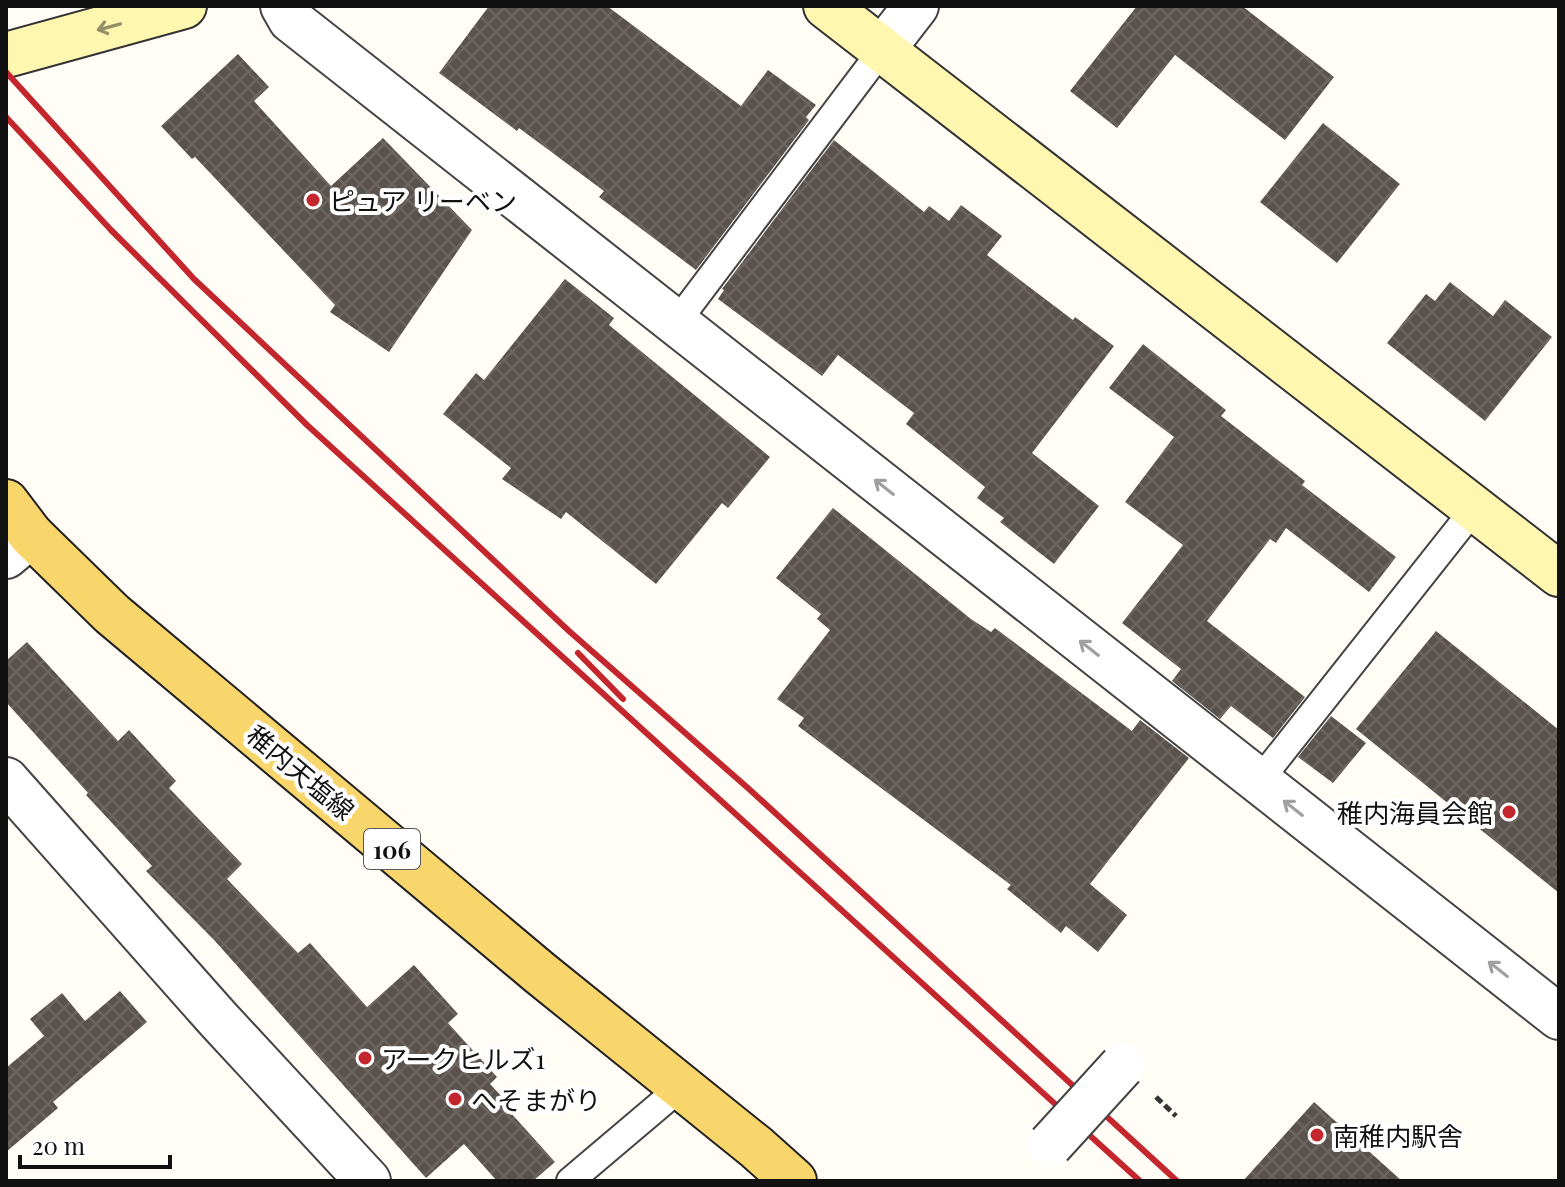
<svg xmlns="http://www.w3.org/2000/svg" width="1565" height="1187" viewBox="0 0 1565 1187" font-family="'Playfair Display','Noto Sans JP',serif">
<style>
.building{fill:url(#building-cross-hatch)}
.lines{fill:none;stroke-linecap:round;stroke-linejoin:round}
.lane-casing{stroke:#444;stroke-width:30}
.street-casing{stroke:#444;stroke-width:48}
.secondary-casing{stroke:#333;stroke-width:48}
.primary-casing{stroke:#222;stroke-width:48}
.path{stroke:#333;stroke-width:5;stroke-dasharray:8 4;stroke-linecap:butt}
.lane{stroke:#fff;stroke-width:26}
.street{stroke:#fff;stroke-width:44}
.secondary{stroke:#fff6b0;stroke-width:44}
.primary{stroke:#f9d66b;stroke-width:44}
.rail{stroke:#c4262e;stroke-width:6}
.street-bridge-casing{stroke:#444;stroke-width:48;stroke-linecap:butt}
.street-bridge{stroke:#fff;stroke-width:44}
.oneway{stroke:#948f68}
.oneway2{stroke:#a0a0a0}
.poi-dot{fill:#c4262e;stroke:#fff;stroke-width:3}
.labels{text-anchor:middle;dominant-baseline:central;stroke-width:8;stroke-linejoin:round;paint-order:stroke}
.shield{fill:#fff;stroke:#585858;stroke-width:2}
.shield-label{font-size:24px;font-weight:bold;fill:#111}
.poi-label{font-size:26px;fill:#111;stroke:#fff;text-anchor:start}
.street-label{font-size:26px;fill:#111;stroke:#fff}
</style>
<defs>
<pattern id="building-cross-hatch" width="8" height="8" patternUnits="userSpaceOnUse" patternTransform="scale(2)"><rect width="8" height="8" fill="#5a524d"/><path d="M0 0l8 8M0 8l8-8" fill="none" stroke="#6d6662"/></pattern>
</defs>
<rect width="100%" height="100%" fill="#fffdf5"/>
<!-- building -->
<path class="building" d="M489 6H607L741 106 768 70 816 105 806 117 809 120 696 270 599 197 604 191 519 128 517 131 439 73Z
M1137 6H1242L1334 77 1285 140 1175 55 1117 128 1070 91Z
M238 54 269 87 254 101 331 186 383 138 472 230 389 352 330 312 335 305 195 157 192 159 161 126Z
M1323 123 1400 184 1337 263 1260 202Z
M834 140 924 212 929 206 949 221 961 205 1002 236 987 255 1073 320 1075 317 1114 346 1032 453 1099 506 1054 564 1000 522 1004 518 977 498 985 487 906 424 914 413 838 355 822 376 718 299 724 290 722 289Z
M565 279 614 318 609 325 770 457 728 508 722 503 656 584 566 512 561 519 502 479 511 468 443 414 476 373 484 380Z
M1450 282 1493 316 1505 300 1552 337 1485 421 1387 343 1426 294 1435 301Z
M1143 344 1226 410 1221 416 1305 481 1302 485 1396 557 1369 592 1286 528 1276 543 1270 539 1207 621 1305 697 1273 738 1231 706 1220 719 1172 681 1181 669 1122 623 1183 545 1125 502 1174 437 1109 388Z
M833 508 971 619 991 632 995 628 1132 731 1140 720 1189 758 1090 884 1127 915 1098 952 1066 926 1061 933 1007 889 1011 885 798 726 804 718 777 699 830 630 817 619 821 614 776 578Z
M1436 631 1559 730V893L1356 729Z
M27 642 118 741 129 730 176 781 169 788 242 864 227 879 298 953 310 943 367 1007 414 965 458 1014 448 1023 497 1077 490 1084 505 1100 502 1103 555 1162 533 1181H497L464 1144 426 1178 215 941 146 871 152 866 86 795 88 793 6 702V661Z
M1331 716 1366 743 1333 783 1298 757Z
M120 991 147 1022 53 1102 58 1108 6 1152V1068L44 1036 30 1019 62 993 85 1021Z
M1314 1102 1402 1181H1243Z"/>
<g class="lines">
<!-- lane casing -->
<g class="lane-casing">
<path id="lane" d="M676 323 882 50
M1259 781 1475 508
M570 1181 681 1087"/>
</g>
<!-- street casing -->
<g class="street-casing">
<path id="street" d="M283 6 291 20 1559 1017
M882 50 916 6
M6 556 31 535
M6 780 218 1019 368 1181"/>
</g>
<!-- secondary casing -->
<g class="secondary-casing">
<path id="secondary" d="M826 6 1559 574
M6 55 184 6"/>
</g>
<!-- primary casing -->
<g class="primary-casing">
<path id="primary" d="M6 502 31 535 112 614 540 973 756 1147 794 1181"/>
</g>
<!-- path -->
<path class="path" d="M1156 1097 1176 1116"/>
<!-- lane -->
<use href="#lane" class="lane"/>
<!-- street -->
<use href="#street" class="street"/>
<!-- secondary -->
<use href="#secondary" class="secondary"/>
<!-- primary -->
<use href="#primary" class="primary"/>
<!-- rail -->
<path class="rail" d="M6 72 194 279 569 631 749 789 1177 1181
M6 117 111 230 307 425 1140 1181
M578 653 623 699"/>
<!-- street-bridge casing -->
<g class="street-bridge-casing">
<path id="street-bridge" d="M1050 1145 1122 1066"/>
</g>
<!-- street-bridge -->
<use href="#street-bridge" class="street-bridge"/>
</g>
<!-- one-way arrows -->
<defs><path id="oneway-shaft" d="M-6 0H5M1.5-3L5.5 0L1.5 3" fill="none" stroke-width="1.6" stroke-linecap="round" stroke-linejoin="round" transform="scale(2)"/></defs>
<use class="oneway" href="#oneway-shaft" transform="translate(109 27) rotate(165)"/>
<g class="oneway2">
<use href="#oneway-shaft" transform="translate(884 487) rotate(-142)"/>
<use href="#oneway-shaft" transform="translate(1089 648) rotate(-142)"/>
<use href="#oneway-shaft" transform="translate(1293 808) rotate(-142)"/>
<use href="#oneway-shaft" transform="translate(1498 969) rotate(-142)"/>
</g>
<!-- markers -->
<g class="poi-dot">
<circle cx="313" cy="200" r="8"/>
<circle cx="1509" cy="812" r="8"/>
<circle cx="365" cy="1058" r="8"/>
<circle cx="455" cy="1099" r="8"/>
<circle cx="1317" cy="1135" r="8"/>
</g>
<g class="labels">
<!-- shield labels -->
<rect class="shield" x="364" y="829" width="56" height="40" rx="6"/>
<g class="shield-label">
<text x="392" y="849">106</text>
</g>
<!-- poi labels -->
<g class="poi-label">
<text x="329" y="200">ピュア リーベン</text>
<text x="1493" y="812" text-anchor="end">稚内海員会館</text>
<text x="381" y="1058">アークヒルズ1</text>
<text x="471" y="1099">へそまがり</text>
<text x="1333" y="1135">南稚内駅舎</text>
</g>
<!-- street labels -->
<g class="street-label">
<text transform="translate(301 772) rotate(40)">稚内天塩線</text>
</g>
</g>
<!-- border -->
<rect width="1565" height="1187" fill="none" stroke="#111111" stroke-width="16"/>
<!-- scale -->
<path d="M20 1155v12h150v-12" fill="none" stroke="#111111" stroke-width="4"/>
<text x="32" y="1155" font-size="24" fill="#111111" stroke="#ffffff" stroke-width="6" paint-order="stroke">20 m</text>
</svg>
